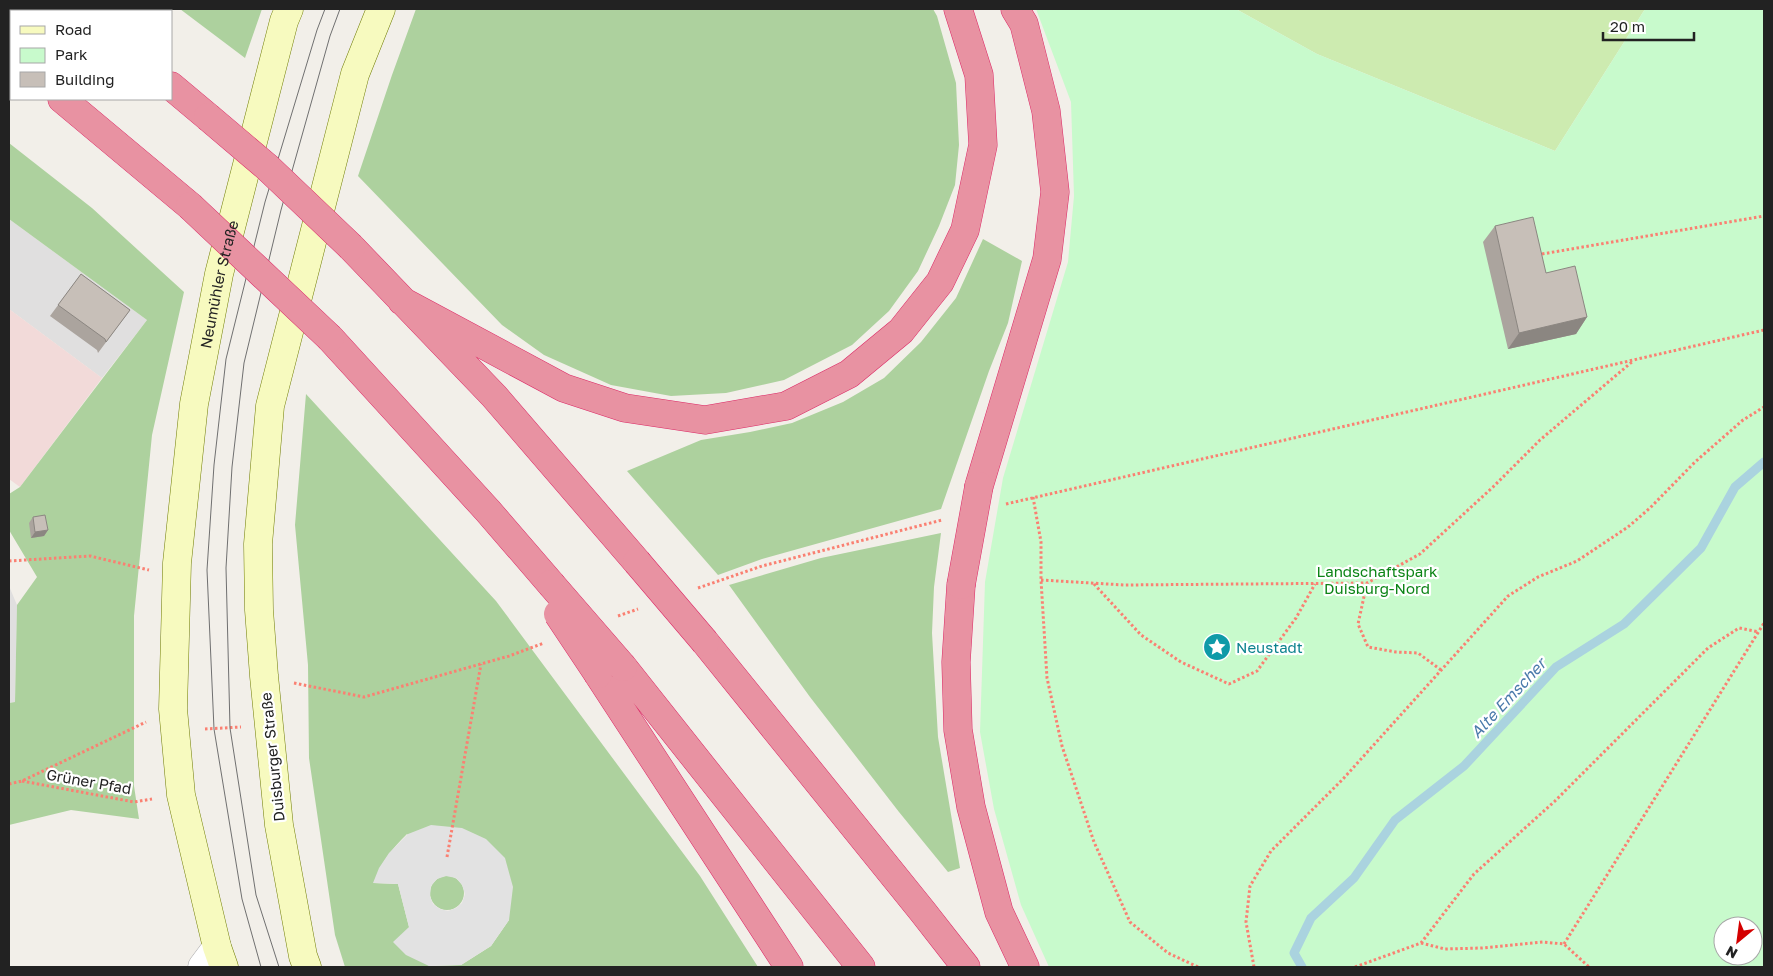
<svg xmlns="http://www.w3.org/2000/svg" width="1773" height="976" viewBox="0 0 1773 976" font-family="'Golos Text',sans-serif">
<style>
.residential{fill:#e0dfdf}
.commercial{fill:#f2dad9}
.grass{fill:#cdebb0}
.forest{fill:#add19e;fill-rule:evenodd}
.park{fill:#c8facc;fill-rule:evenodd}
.parking{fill:#e2e2e2;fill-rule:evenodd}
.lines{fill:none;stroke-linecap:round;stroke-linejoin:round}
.stream{stroke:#aad3df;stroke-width:9}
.minor-casing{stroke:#a9a9a9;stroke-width:29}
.secondary-casing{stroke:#707d05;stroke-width:29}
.motorway-casing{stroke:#dc2a67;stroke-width:29}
.path{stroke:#fa8072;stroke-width:3;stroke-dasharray:2.5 2.5;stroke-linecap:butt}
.minor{stroke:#fff;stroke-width:28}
.secondary{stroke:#f7fabf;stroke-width:28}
.motorway{stroke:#e892a2;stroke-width:28}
.tram{stroke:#707070;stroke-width:1}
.motorway-bridge-casing{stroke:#dc2a67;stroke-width:29;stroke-linecap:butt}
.motorway-bridge{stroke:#e892a2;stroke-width:28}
.wall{fill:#aba49e}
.shaded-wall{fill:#8b8681}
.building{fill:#c7bfb8;stroke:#8b8681}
.labels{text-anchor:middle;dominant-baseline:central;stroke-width:4.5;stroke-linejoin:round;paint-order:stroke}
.street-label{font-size:15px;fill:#222;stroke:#fff}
.park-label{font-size:15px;fill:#0c8416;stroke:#fff}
.culture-label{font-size:15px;fill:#0d838f;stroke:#fff;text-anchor:start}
.water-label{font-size:16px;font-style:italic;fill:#4a7aab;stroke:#fff}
</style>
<rect width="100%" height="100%" fill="#f2efe9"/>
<!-- residential -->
<path class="residential" d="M9 219 147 320 102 378 9 309Z
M9 586 17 605 15 702 9 703Z"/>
<!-- commercial -->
<path class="commercial" d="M9 309 102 378 20 487 9 479Z"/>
<!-- grass -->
<path class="grass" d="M1236 9H1645L1555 151 1317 54Z"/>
<!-- forest -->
<path class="forest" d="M180 9H262L245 58Z
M416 9H933L937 16 956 83 959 145 955 185 939 226 918 271 889 311 852 345 784 380 726 393 671 396 611 385 544 355 502 325 358 176 392 75Z
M9 143 92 208 184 292 152 435 134 616V786L139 819 71 810 9 825V703L15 702 17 605 37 577 9 530V494L20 487 147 320 9 219Z
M983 239 1022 261 1008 323 989 371 941 509 762 559 718 575 627 471 701 440 750 432 792 423 843 402 884 378 921 342 956 298Z
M306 394 496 601 700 876 758 967H345L335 935 309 758 308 665 295 525ZM407 834 509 920 491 946 461 965 429 966 409 927 398 884 374 883C381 862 392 849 407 834Z
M941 533 934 587 932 633 938 737 960 868 948 872 899 812 810 697 729 585 821 558Z
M430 893a17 17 0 1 1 34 0a17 17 0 1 1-34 0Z"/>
<!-- park -->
<path class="park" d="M1036 9H1236L1317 54 1555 151 1645 9H1764V967H1049L1021 905 994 809 980 732 985 582 1003 478 1068 262 1074 196 1071 102ZM1723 926H1753V956H1723Z"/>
<!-- parking -->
<path class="parking" d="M431 825 462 828 486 839 505 858 513 887 509 920 491 946 461 965 429 966 406 955 393 942 409 927 398 884 373 883 379 868 389 853 408 834ZM446 876 456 878 462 885 465 894 462 903 456 908 448 911 440 909 433 904 430 896 431 886 437 879Z"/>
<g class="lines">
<!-- stream -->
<path class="stream" d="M1302 967 1294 953 1311 918 1354 878 1395 820 1464 766 1556 667 1624 624 1701 548 1735 487 1764 462"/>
<!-- minor casing -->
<g class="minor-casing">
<path id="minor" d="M202 967 217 947"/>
</g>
<!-- secondary casing -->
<g class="secondary-casing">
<g id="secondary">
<path id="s1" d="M224 967 217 947 181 795 173 709 177 563 194 404 219 274 284 21 289 9"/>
<path d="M307 967 303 956 279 825 264 676 259 610 258 544 270 406 355 74 381 9"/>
</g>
</g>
<!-- motorway casing -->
<g class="motorway-casing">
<path id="motorway" d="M74 9 77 11
M9 60 11 62
M171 86 208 117
M62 99 190 206
M351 247 494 396 637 562
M402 301 564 388 625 408 705 420 786 406 849 374 901 331 940 282 965 230 983 145 979 75 958 9
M330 338 488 511 551 584
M979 486 1047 259 1055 192 1046 111 1024 24 1015 9
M961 585 956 662 958 730 971 807 999 912 1025 967
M705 642 923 912 966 967
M623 667 861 967
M598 674 789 967"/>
</g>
<!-- path -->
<path class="path" d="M1542 254 1764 216
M1033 497 1041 542V580L1047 678 1062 746 1094 842 1130 922 1168 953 1198 967
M1006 504 1764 330
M9 561 90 556 149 570
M1041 580 1124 585 1367 583
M1094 584 1141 635 1181 662 1229 684 1257 671 1296 618 1315 584
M698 588 762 566 942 520
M618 616 638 609
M1441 670 1418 653 1396 652 1368 647 1358 624 1367 583 1420 554 1493 487 1540 440 1633 361
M294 683 364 697 509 656 544 643
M205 729 241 727
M22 781 134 802 152 799
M9 784 22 781 146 722
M447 857 481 664
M1421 943 1445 949 1482 948 1543 942 1564 944 1589 967
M1564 944 1764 623
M1254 967 1246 922 1250 886 1271 851 1343 779 1508 596 1538 577 1577 561 1628 527 1650 508 1695 462 1743 420 1764 407
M1355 967 1421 943 1474 874 1555 801 1708 648 1739 628 1759 632"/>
<!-- minor -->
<use href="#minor" class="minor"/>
<!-- secondary -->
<use href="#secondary" class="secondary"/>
<!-- motorway -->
<use href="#motorway" class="motorway"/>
<!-- tram -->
<path class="tram" d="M261 967 242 899 214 729 207 570 214 465 226 359 265 202 317 30 325 9
M279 967 256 895 230 728 226 568 232 467 244 363 281 210 330 36 340 9"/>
<!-- motorway-bridge casing -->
<g class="motorway-bridge-casing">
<path id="motorway-bridge" d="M208 117 267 167 351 247
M190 206 330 338
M637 562 705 642
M551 584 623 667
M961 585 979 486
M558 614 598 674"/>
</g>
<!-- motorway-bridge -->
<use href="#motorway-bridge" class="motorway-bridge"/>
</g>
<!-- wall -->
<path class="wall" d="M1495 226 1546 273 1587 317 1576 334 1508 349 1483 242Z
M81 274 130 310 98 353 97 350 50 316Z
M33 517 48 530 44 536 31 538 29 523Z"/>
<!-- shaded-wall -->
<path class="shaded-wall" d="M1587 317 1576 334 1508 349 1519 333Z
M48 530 44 536 31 538 35 532Z"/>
<!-- building -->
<path class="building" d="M1533 217 1546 273 1575 266 1587 317 1519 333 1495 226Z
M81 274 130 310 106 342 105 339 58 305Z
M45 515 48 530 35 532 33 517Z"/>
<!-- icons -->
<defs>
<g id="sight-disc" transform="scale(1.4375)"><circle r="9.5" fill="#0f9aa8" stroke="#fff"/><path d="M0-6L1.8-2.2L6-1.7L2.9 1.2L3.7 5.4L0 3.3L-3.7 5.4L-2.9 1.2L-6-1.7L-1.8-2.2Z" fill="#fff"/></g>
</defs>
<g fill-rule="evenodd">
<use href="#sight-disc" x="1217" y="647"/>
</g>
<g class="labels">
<!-- street labels -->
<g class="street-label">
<text stroke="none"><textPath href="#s1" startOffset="692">Neumühler Straße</textPath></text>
<text transform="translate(272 757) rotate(-96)">Duisburger Straße</text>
<text transform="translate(89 781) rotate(10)">Grüner Pfad</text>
</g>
<!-- park labels -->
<g class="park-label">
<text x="1377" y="571">Landschaftspark<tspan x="1377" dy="17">Duisburg-Nord</tspan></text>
</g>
<!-- culture labels -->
<g class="culture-label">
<text x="1236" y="647">Neustadt</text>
</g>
<!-- water labels -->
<g class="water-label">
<text transform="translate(1508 698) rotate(-47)">Alte Emscher</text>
</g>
</g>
<!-- border -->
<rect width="1773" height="976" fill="none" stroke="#222222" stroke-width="20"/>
<!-- legend -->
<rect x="10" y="10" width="162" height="90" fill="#ffffff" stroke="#a7a7a7"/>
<rect x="20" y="26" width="25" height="8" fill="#f7fabf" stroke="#a7a7a7"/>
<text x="55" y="35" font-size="15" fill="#222222">Road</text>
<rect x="20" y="48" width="25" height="15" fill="#c8facc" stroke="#a7a7a7"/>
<text x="55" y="60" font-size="15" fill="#222222">Park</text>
<rect x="20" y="72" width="25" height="15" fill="#c7bfb8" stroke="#a7a7a7"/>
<text x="55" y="85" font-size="15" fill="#222222">Building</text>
<!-- north arrow -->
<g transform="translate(1738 941) rotate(209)"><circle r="24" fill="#ffffff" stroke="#a7a7a7"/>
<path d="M0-4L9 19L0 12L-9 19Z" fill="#d40000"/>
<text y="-8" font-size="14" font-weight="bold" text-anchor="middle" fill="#222222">N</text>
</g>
<!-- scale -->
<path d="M1603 32v8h91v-8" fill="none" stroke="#222222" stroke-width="2.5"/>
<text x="1610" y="32" font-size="15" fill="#222222" stroke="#ffffff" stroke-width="4" paint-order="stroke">20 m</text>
</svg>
